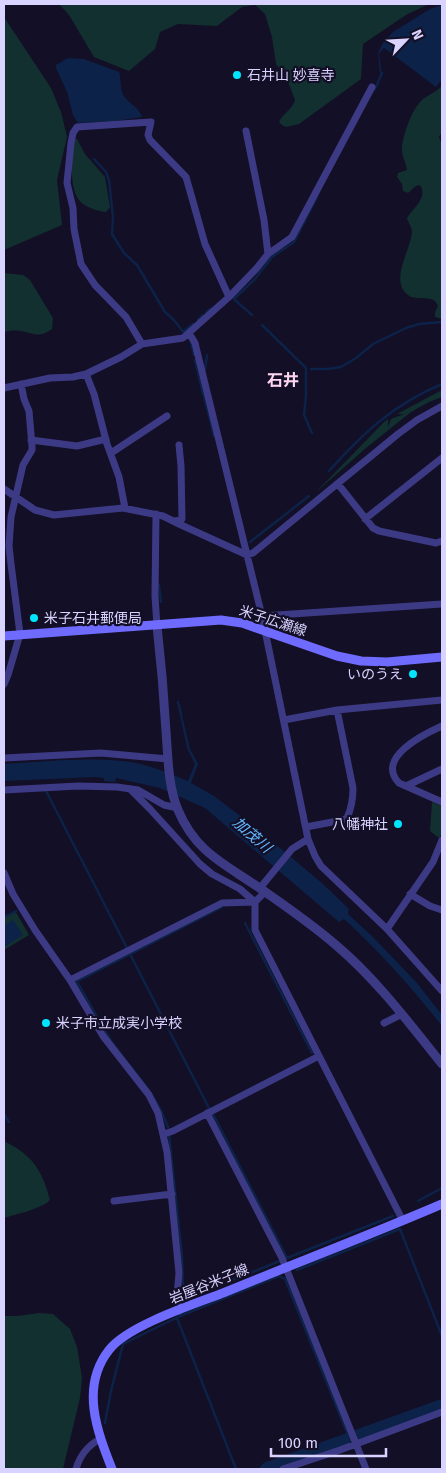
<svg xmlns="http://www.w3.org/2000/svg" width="446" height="1473" viewBox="0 0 446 1473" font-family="'Fira Sans','Noto Sans JP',sans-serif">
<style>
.green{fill:#12302f}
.water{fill:#0c2248}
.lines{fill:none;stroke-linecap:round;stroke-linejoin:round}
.stream{stroke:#0c2248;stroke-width:2.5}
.river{stroke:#0c2248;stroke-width:14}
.minor{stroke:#3d3a85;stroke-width:7}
.tertiary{stroke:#3d3a85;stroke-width:9}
.secondary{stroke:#6f6bff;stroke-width:9}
.poi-dot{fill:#00e5ff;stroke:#130f26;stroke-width:2}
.labels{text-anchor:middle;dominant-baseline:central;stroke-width:4.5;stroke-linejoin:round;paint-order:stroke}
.poi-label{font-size:14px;fill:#d9d4ff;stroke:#130f26;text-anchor:start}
.street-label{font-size:14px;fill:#d9d4ff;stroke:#130f26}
.water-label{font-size:15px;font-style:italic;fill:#62b6ff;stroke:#130f26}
.quarter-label{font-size:16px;font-weight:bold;fill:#ffd6f0;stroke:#130f26}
</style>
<rect width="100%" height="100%" fill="#130f26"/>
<!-- green -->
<path class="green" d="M59 4H429L406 15 363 44 361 79 299 124 286 127 282 125 279 122C284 112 292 110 295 100L287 79 276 64 272 37 265 14 255 5 242 7 217 26 178 24 160 32 155 49 129 71 94 57 69 15Z
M4 17 51 88 61 112 67 137 57 180 62 225 4 250Z
M442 85V132L439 137 442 145V319L435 317V312L438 306C434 293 417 302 408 295 389 281 411 249 412 232 412 227 408 223 407 218 414 207 428 198 420 185L416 186 408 193 403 191 402 184 397 177 398 173 407 170C406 162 401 155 402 146 404 132 412 109 423 99 430 94 437 92 442 85Z
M75 139H77L85 154 105 177 110 207 106 212C96 211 80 206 76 195 70 180 71 155 75 139Z
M4 273 23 275 30 280 53 318 52 329C37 339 36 333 20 331 15 330 9 331 4 332Z
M442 390V397L429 402 411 412 366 448 315 493 384 422 388 419V427L391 419 404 414H397Z
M432 802 442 806V833L439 838 430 831Z
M16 912 29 935 4 950V918Z
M4 1141C32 1155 42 1169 50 1200 41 1209 17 1214 4 1218Z
M39 1313 53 1314 70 1329 77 1347 82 1378 80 1398 63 1469H4V1316H18Z"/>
<!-- water -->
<path class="water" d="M442 5V79L436 87 384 48 379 54 382 76 380 75 378 53 384 41 393 32 430 9Z
M68 58 84 59 119 72C122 80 119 89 124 96 129 104 139 107 142 117L115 121 78 123 73 115 67 92 56 68V65Z
M179 711H181L190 749 198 764 191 783 214 796 256 828 322 883 349 909 348 914 373 937 417 983 442 1015V1026C412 988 380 952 344 919L339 922 205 808 160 788 116 778 115 782 104 781V778L96 777 4 781V764C46 762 107 754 148 766 162 770 175 776 188 781L195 764 187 748Z
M13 920 23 935 4 947V926Z"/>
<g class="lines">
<!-- stream -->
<path class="stream" d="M375 89 382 73
M94 159 106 172 109 180 113 217 112 234 124 253 137 265 165 312 174 320 183 332 193 324
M206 313 210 309
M252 315 234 299 255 279 272 257 294 242 318 195
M198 320 203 315
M262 325 306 368V396L304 415 312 433
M191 343 194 355
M195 360 203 394
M205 369 207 355
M311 369H328L341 367 356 358 373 344 406 328 419 324 442 322
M204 396 214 436
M329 471C363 433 394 404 442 384
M250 542 309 496
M159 585 161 602
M178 702 181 714
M46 791 127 948
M4 917 16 911
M245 923 312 1053
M130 954 209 1108
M78 981 222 907
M77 982C90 1003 100 1025 114 1045 134 1073 156 1093 168 1127
M4 1114 9 1122
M213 1114 287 1258 393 1216
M169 1135 182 1256 183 1291
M418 1201 442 1188
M297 1270 400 1229 442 1336
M190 1297 280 1261
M177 1318 236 1469
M105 1423 111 1391 123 1344 180 1316 279 1276 285 1279 350 1440"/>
<!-- river -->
<path class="river" d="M267 1469 442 1406"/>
<!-- minor -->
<path class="minor" d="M268 254 292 237 372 87
M189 333 195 343 262 616 308 839 315 856 321 866 387 929 442 991
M142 344 126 317 95 285 81 264 74 229 73 208 67 183 71 143 73 133 77 127 151 122 148 135 150 140 186 177 205 244 229 297
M86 374 94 394 107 444 119 477 125 508
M4 388 50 378 73 377 86 374 121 357 142 344 183 338 229 297 256 269 268 254 264 220 246 131
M31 440 77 446 106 439
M111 453 167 416
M338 484 373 528 379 531 436 543 442 541
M4 489 35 510 54 515 123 508 163 516 179 524 247 555 253 553 398 434 417 420 442 406
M156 514 155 596 157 626
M365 519 442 458
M174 521 181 520 182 519 181 466 179 445
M262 616 442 604
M4 684 8 675 20 634 11 564 9 546 11 517 23 465 32 450V446L29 411 24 399 21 384
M284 720 337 710 442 700
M442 726C424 734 375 758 399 783L442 802
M4 758 101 753 168 759
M406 786 442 769
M130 789 150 809 200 864 212 874 240 889 255 902
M4 790 78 786 117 787 138 790 164 805 178 808
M306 827 343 820 347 818C352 807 353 798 353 788L337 710
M4 873 13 894 35 930 70 980 103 1036 149 1095 158 1113 167 1152 179 1273 177 1296 179 1311
M260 888 292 849 308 839
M265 892 255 902V930L403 1221
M410 894 430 906 442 910
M387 929 433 862 442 840
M70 980 222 903 255 902
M384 1023 402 1014
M207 1113 282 1258 366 1469
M164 1134 173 1131 319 1056
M114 1201 172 1194
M76 1469C80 1455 87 1446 100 1439
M283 1469 340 1450 442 1412"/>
<!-- tertiary -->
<path class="tertiary" d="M157 626C161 661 164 696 166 731 168 757 168 786 178 810 196 853 225 864 261 889 287 907 313 925 337 946 377 980 409 1023 442 1064"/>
<!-- secondary -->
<path class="secondary" d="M4 636 221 620 242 623 337 656 361 661 387 662 442 657
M112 1469C97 1431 80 1387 109 1350 127 1326 194 1304 223 1293 296 1263 370 1235 442 1204"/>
</g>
<!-- markers -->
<g class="poi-dot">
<circle cx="237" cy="75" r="5"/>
<circle cx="34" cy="618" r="5"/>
<circle cx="413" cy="674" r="5"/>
<circle cx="398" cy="824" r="5"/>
<circle cx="46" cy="1023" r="5"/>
</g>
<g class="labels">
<!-- poi labels -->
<g class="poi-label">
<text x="247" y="75">石井山 妙喜寺</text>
<text x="44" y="618">米子石井郵便局</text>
<text x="403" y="674" text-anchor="end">いのうえ</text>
<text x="388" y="824" text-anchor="end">八幡神社</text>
<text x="56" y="1023">米子市立成実小学校</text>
</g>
<!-- street labels -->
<g class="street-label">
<text transform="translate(273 621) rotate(18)">米子広瀬線</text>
<text transform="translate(209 1284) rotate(-22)">岩屋谷米子線</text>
</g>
<!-- water labels -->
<g class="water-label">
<text transform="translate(252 835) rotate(41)">加茂川</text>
</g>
<!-- quarter labels -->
<g class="quarter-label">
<text x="283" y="380">石井</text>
</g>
</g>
<!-- border -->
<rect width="446" height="1473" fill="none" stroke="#d9d4ff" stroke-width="10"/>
<!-- north arrow -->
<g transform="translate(406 40) rotate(65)" stroke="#130f26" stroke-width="4" paint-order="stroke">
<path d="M0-4L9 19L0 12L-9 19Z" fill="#d9d4ff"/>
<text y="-8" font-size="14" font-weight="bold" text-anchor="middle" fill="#d9d4ff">N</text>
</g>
<!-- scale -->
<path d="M271 1448v8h115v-8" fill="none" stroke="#d9d4ff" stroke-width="2.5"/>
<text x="278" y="1448" font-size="15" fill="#d9d4ff" stroke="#130f26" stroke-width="4" paint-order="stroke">100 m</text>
</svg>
